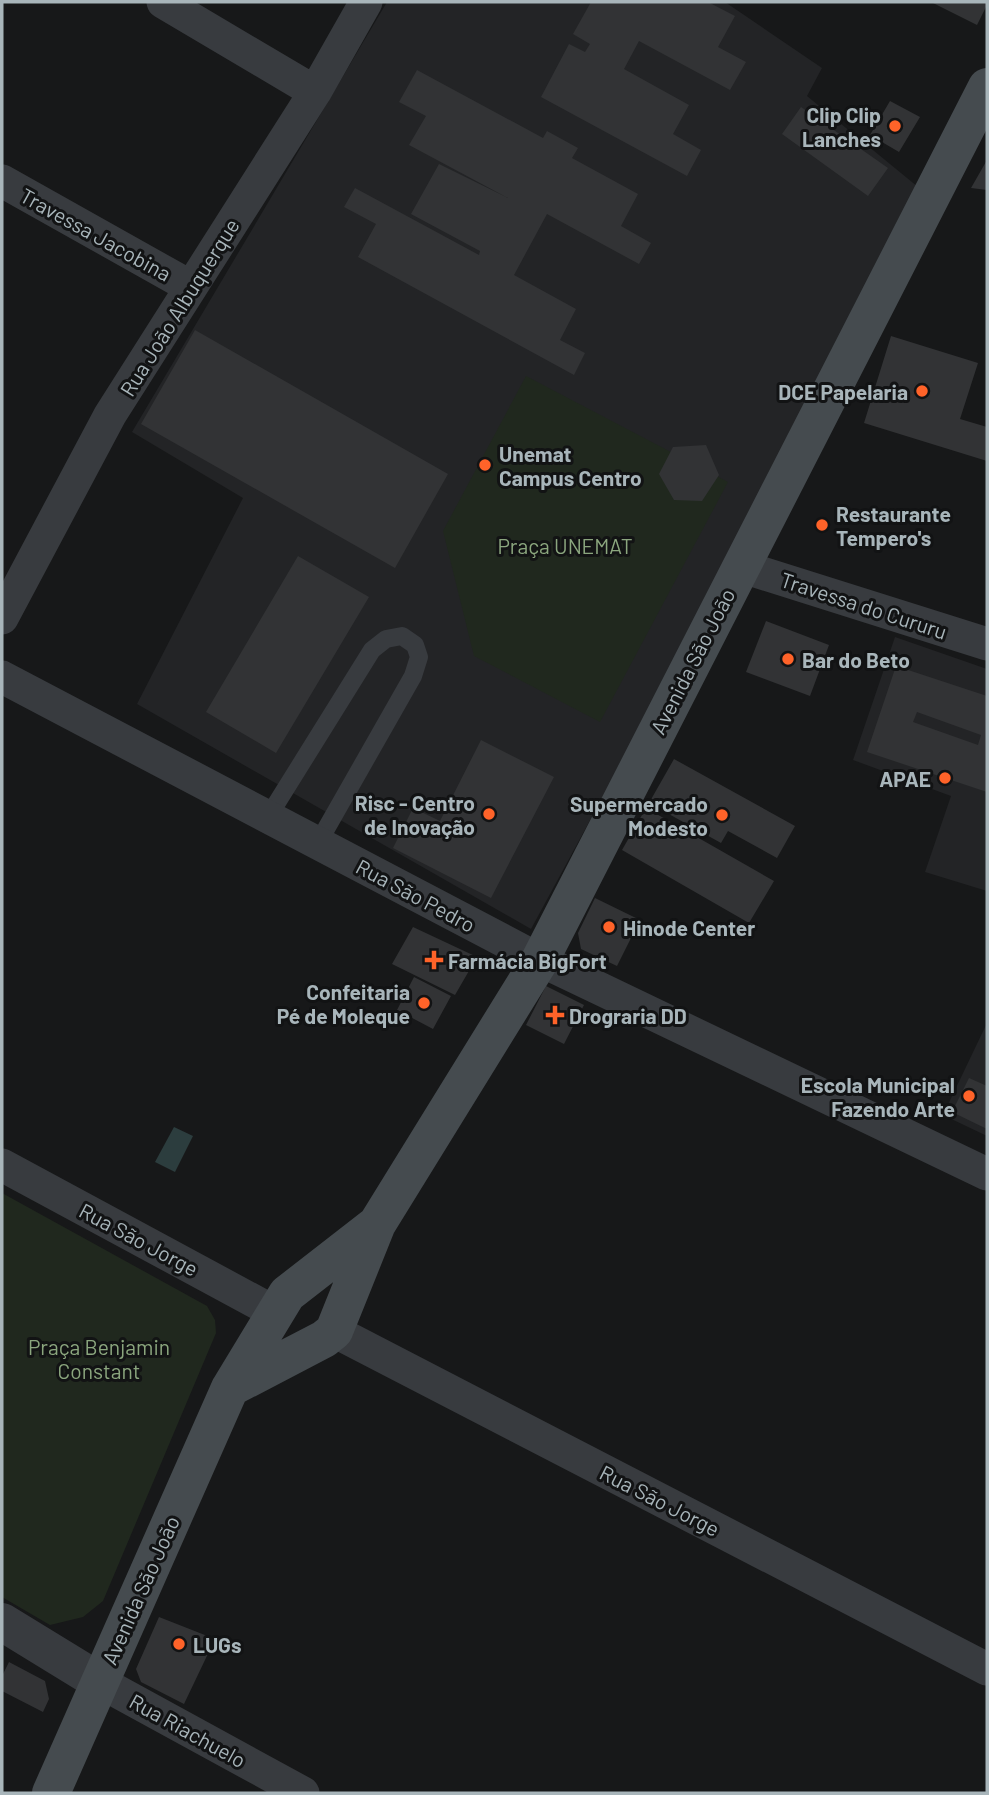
<svg xmlns="http://www.w3.org/2000/svg" width="989" height="1795" viewBox="0 0 989 1795" font-family="Barlow,sans-serif">
<style>
.built{fill:#232426}
.green{fill:#20281e}
.water{fill:#2c3d3e}
.building{fill:#323335;fill-rule:evenodd}
.lines{fill:none;stroke-linecap:round;stroke-linejoin:round}
.service{stroke:#383b3f;stroke-width:18}
.minor{stroke:#383b3f;stroke-width:33}
.tertiary{stroke:#383b3f;stroke-width:38}
.secondary{stroke:#454b4f;stroke-width:38}
.poi-dot{fill:#ff6329;stroke:#121314;stroke-width:2.5}
.labels{text-anchor:middle;dominant-baseline:central;stroke-width:6;stroke-linejoin:round;paint-order:stroke}
.poi-label{font-size:21px;font-weight:bold;fill:#a8b5ba;stroke:#121314;text-anchor:end}
.street-label{font-size:21px;fill:#a8b5ba;stroke:#121314}
.park-label{font-size:21px;fill:#8ba67e;stroke:#121314}
</style>
<rect width="100%" height="100%" fill="#171819"/>
<!-- built -->
<path class="built" d="M387 2H725L822 68 807 96 929 196 531 929 137 704 243 498 132 432Z
M895 637 987 669V891L925 872 951 796 853 760Z
M987 1023V1136L943 1115Z"/>
<!-- green -->
<path class="green" d="M526 376 728 482 600 722 474 656 443 531Z
M2 1193 207 1306 215 1320 216 1333 103 1601 83 1617 50 1625 2 1597Z"/>
<!-- water -->
<path class="water" d="M174 1127 193 1136 175 1172 155 1162Z"/>
<!-- building -->
<path class="building" d="M591 2H708L735 16 718 47 746 62 730 90 639 41 624 69 689 105 673 134 701 150 687 176 541 97 569 44 585 52 590 44 573 34Z
M931 2H987V5L977 25Z
M417 70 543 138 547 131 578 148 572 158 638 194 621 226 651 243 639 264 547 214 514 275 576 309 560 340 585 353 574 375 358 257 376 224 344 207 355 188 479 255 480 251 411 214 439 164 508 198 409 145 426 116 399 102Z
M890 101 920 117 899 152 870 135Z
M801 107 888 168 868 196 782 134Z
M987 160V190L971 188Z
M195 330 448 474 395 568 141 424Z
M891 336 978 363 960 419 987 427V461L864 423Z
M706 445 719 475 702 501 674 500 659 474 673 447Z
M298 556 369 597 276 753 206 712Z
M766 621 829 645 810 696 746 672Z
M896 666 987 696V792L867 752ZM917 712 981 735 978 745 913 722Z
M481 740 554 777 491 898 393 848 413 808 440 821Z
M674 759 795 826 777 858 728 831 721 843 649 803Z
M646 808 774 881 749 923 622 850Z
M595 898 640 920 617 966 581 949 578 933Z
M413 927 477 957 455 995 392 964Z
M414 977 451 996 433 1029 397 1010Z
M546 986 584 1005 564 1044 526 1025Z
M969 1078 987 1086V1129L952 1112Z
M159 1617 215 1639 184 1704 141 1682 136 1669Z
M9 1662 45 1681 49 1699 43 1712 2 1691V1676Z"/>
<g class="lines">
<!-- service -->
<path class="service" d="M268 817 372 650 386 639 402 636 415 645 419 657 413 676 318 843"/>
<!-- minor -->
<path class="minor" d="M163 2 315 92
M2 181 191 287
M740 566 987 644
M2 618 110 415 315 92 366 2
M2 677 540 960 987 1174
M2 1165 276 1313
M334 1331 987 1669
M100 1682 303 1793"/>
<!-- tertiary -->
<path class="tertiary" d="M2 1622 100 1682"/>
<!-- secondary -->
<path class="secondary" d="M230 1388 324 1339 334 1331 377 1224 540 960 987 87
M51 1793 230 1388 287 1294 377 1224"/>
</g>
<!-- markers -->
<g class="poi-dot">
<circle cx="895" cy="126" r="7"/>
<circle cx="922" cy="391" r="7"/>
<circle cx="485" cy="465" r="7"/>
<circle cx="822" cy="525" r="7"/>
<circle cx="788" cy="659" r="7"/>
<circle cx="945" cy="778" r="7"/>
<circle cx="489" cy="814" r="7"/>
<circle cx="722" cy="815" r="7"/>
<circle cx="609" cy="927" r="7"/>
<path d="M430.5 949.5h7v7h7v7h-7v7h-7v-7h-7v-7h7z"/>
<circle cx="424" cy="1003" r="7"/>
<path d="M551.5 1004.5h7v7h7v7h-7v7h-7v-7h-7v-7h7z"/>
<circle cx="969" cy="1096" r="7"/>
<circle cx="179" cy="1644" r="7"/>
</g>
<g class="labels">
<!-- poi labels -->
<g class="poi-label">
<text x="881" y="114">Clip Clip<tspan x="881" dy="24">Lanches</tspan></text>
<text x="908" y="391">DCE Papelaria</text>
<text x="499" y="453" text-anchor="start">Unemat<tspan x="499" dy="24">Campus Centro</tspan></text>
<text x="836" y="513" text-anchor="start">Restaurante<tspan x="836" dy="24">Tempero's</tspan></text>
<text x="802" y="659" text-anchor="start">Bar do Beto</text>
<text x="931" y="778">APAE</text>
<text x="475" y="802">Risc - Centro<tspan x="475" dy="24">de Inovação</tspan></text>
<text x="708" y="803">Supermercado<tspan x="708" dy="24">Modesto</tspan></text>
<text x="623" y="927" text-anchor="start">Hinode Center</text>
<text x="448" y="960" text-anchor="start">Farmácia BigFort</text>
<text x="410" y="991">Confeitaria<tspan x="410" dy="24">Pé de Moleque</tspan></text>
<text x="569" y="1015" text-anchor="start">Drograria DD</text>
<text x="955" y="1084">Escola Municipal<tspan x="955" dy="24">Fazendo Arte</tspan></text>
<text x="193" y="1644" text-anchor="start">LUGs</text>
</g>
<!-- street labels -->
<g class="street-label">
<text transform="translate(96 234) rotate(29)">Travessa Jacobina</text>
<text transform="translate(179 307) rotate(-58)">Rua João Albuquerque</text>
<text transform="translate(864 605) rotate(18)">Travessa do Cururu</text>
<text transform="translate(692 661) rotate(-63)">Avenida São João</text>
<text transform="translate(416 895) rotate(28)">Rua São Pedro</text>
<text transform="translate(139 1239) rotate(28)">Rua São Jorge</text>
<text transform="translate(660 1500) rotate(27)">Rua São Jorge</text>
<text transform="translate(140 1590) rotate(-66)">Avenida São João</text>
<text transform="translate(188 1730) rotate(29)">Rua Riachuelo</text>
</g>
<!-- park labels -->
<g class="park-label">
<text x="565" y="545">Praça UNEMAT</text>
<text x="99" y="1346">Praça Benjamin<tspan x="99" dy="24">Constant</tspan></text>
</g>
</g>
<!-- border -->
<rect width="989" height="1795" fill="none" stroke="#a8b5ba" stroke-width="7"/>
</svg>
